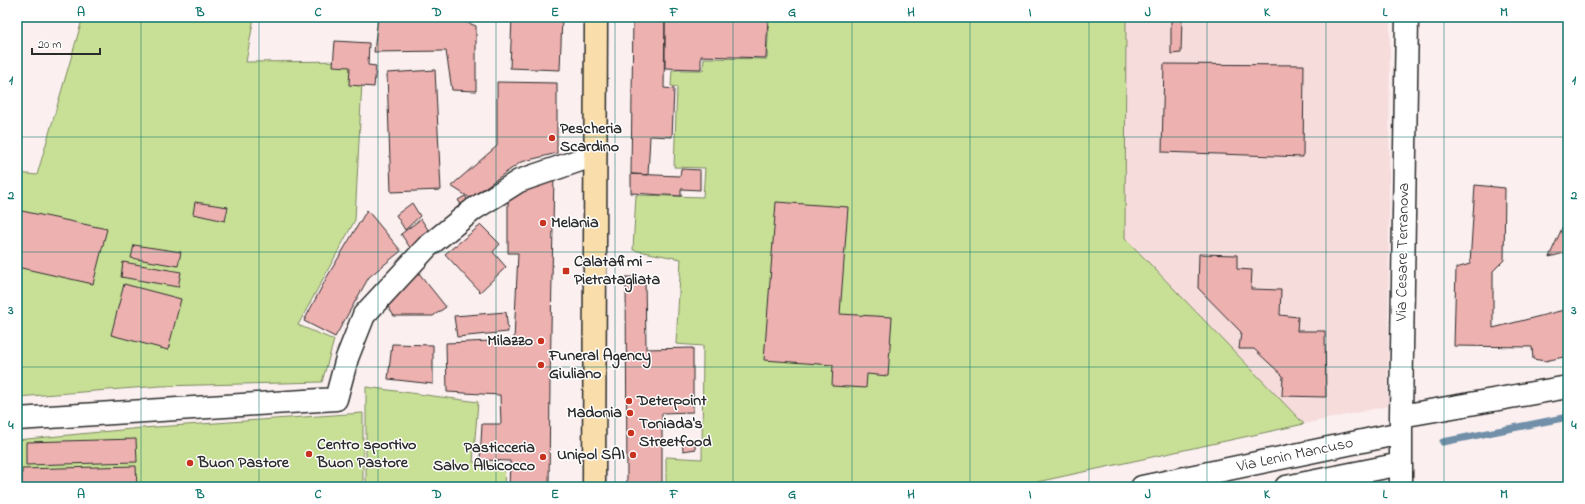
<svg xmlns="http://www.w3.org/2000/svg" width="1585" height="504" viewBox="0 0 1585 504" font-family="'Indie Flower',sans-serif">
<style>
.built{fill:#f7dcdc}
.green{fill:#c8e096;stroke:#7a8660}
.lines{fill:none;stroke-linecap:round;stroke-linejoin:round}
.stream{stroke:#718fa8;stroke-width:7}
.building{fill:#edb1b0;stroke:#2b2b2b}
.minor-casing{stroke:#2b2b2b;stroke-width:25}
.major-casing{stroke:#2b2b2b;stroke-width:25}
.minor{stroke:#fff;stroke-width:22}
.major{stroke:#f9deab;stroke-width:22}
.grid{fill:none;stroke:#0f766e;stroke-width:1;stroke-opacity:0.55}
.poi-dot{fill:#c8321e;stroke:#fff;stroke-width:1.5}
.labels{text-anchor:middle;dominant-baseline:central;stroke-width:3;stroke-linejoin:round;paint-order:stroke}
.poi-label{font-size:16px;font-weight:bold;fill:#2b2b2b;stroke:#fff;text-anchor:start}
.street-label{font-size:16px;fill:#2b2b2b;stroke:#fff}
.neatline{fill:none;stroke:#0f766e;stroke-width:1.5}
.grid-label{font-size:13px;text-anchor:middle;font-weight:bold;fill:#0f766e}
</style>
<rect width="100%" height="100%" fill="#fbefef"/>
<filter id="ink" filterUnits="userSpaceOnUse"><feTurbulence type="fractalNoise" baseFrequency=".025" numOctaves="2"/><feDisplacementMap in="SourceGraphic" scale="8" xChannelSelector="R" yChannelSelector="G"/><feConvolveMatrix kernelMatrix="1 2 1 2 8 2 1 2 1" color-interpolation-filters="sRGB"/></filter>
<g filter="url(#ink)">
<!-- built -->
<path class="built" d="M1126 17H1390L1388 406 1304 424 1125 238Z"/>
<!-- green -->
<path class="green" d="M83 17H254L246 62 363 61 355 220 298 325 334 340 322 382 160 386 17 397V173L37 175Z
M769 17H1126L1125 238 1304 424 1014 487H666V457L702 459 703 346 676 344 681 259 633 250 636 195 703 197 705 168 674 167 677 87 671 86 672 70H703L704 58 767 59Z
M366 387 478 402 473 462 505 465 504 487H366Z
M363 413V487H17V440L142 428Z"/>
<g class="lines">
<!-- stream -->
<path class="stream" d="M1443 442 1568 417"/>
</g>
<!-- building -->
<path class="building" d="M378 17H453L476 26V91L452 90 446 51 374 52Z
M512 17H562L560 70 510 68Z
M633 17H665L664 88 674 89 672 137 650 136 648 175 631 174Z
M665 17H768L766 58 701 56V69L665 68Z
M1171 17H1182L1181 53 1171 54Z
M335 41 369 43 368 65 376 66 374 87 349 85 350 67 333 66Z
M1164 64 1304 65 1303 157 1162 152Z
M435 70 441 190 391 192 387 73Z
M497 82 557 83V153L521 162 470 198 451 186 497 146Z
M681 169 700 170V190L681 189V196L631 193V174L680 176Z
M554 174 550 382 549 487H509L510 461 480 460 482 424H501L500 395 447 392 446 343 514 340 518 253H508V197Z
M1475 185 1505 188 1504 260 1493 271V328L1568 309V356L1545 361 1533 359 1532 347 1454 346 1456 268 1470 264Z
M465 196 470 204 464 209 458 200Z
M195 202 228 207 225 221 193 214Z
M776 202 848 207 840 314 892 317 888 376 867 374 866 388 832 386 833 365 764 360Z
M412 203 420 216 405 230 396 215Z
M17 210 107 229 93 284 17 267Z
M367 210 401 251 369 277 335 337 304 321 327 277Z
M1568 215V252L1549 257Z
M421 219 431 234 411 249 401 234Z
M481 225 500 244 493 252 506 267 480 292 445 254Z
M134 245 181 252 178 266 131 258Z
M1199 254 1237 255V269L1252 270 1251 289 1281 290 1280 315 1298 317 1297 331H1325L1326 397 1282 396 1283 376 1254 349H1239L1241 332 1198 288Z
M123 262 181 272 178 287 121 277Z
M418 272 446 307 433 316H394L384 300Z
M626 277H645L646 349 693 348V412L662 413V487H627Z
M124 284 181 299 168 350 111 335Z
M506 312 508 332 457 337 454 316Z
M392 344 433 345V384L388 379Z
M136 439 137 462 26 465V442Z
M682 439H694L696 449 683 451Z
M136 466 137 487H22V469Z"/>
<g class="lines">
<!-- minor casing -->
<g class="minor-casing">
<path id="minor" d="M1401 416 1568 387
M17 419 336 399 347 358 364 315 427 247 474 209 519 181 595 155
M1142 487 1401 433
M1286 487 1401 464
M1401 487V416L1407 17"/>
</g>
<!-- major casing -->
<g class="major-casing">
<path id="major" d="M594 487 596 17"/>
</g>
<!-- minor -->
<use href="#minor" class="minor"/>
<!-- major -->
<use href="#major" class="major"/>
</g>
</g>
<!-- grid -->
<path class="grid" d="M141 17V487M259 17V487M378 17V487M496 17V487M615 17V487M733 17V487M852 17V487M970 17V487M1089 17V487M1207 17V487M1326 17V487M1444 17V487M17 137H1568M17 252H1568M17 367H1568"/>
<!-- markers -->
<g class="poi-dot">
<circle cx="552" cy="138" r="4"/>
<circle cx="543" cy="223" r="4"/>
<rect x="562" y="267" width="8" height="8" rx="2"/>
<circle cx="541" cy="341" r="4"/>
<circle cx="541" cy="365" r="4"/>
<circle cx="629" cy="401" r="4"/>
<circle cx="630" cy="413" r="4"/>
<circle cx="631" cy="433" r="4"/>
<circle cx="309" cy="454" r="4"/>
<circle cx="633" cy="455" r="4"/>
<circle cx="543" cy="457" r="4"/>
<circle cx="190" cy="463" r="4"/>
</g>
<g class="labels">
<!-- poi labels -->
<g class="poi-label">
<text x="560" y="129">Pescheria<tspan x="560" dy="18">Scardino</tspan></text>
<text x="551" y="223">Melania</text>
<text x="574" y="262">Calatafimi -<tspan x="574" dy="18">Pietratagliata</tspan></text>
<text x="533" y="341" text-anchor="end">Milazzo</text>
<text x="549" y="356">Funeral Agency<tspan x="549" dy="18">Giuliano</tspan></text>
<text x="637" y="401">Deterpoint</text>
<text x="622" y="413" text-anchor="end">Madonia</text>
<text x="639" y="424">Toniada's<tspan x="639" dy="18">Streetfood</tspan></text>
<text x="317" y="445">Centro sportivo<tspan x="317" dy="18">Buon Pastore</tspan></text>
<text x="535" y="448" text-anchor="end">Pasticceria<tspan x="535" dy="18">Salvo Albicocco</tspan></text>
<text x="625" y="455" text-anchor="end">Unipol SAI</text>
<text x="198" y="463">Buon Pastore</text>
</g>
<!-- street labels -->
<g class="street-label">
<text transform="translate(1403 252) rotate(-89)">Via Cesare Terranova</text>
<text transform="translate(1295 455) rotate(-12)">Via Lenin Mancuso</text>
</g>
</g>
<!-- margin -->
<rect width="1585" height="504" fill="none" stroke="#fff" stroke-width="44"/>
<!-- scale -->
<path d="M32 48v6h68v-6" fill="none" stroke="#2b2b2b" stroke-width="2"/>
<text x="38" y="48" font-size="12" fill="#2b2b2b" stroke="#ffffff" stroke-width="3" paint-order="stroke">20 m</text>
<rect x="22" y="22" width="1541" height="460" class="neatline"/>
<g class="grid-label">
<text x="81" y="16">A</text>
<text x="200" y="16">B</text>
<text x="318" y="16">C</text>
<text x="437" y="16">D</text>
<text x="555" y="16">E</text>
<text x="674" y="16">F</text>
<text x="792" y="16">G</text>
<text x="911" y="16">H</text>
<text x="1030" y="16">I</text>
<text x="1148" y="16">J</text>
<text x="1267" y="16">K</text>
<text x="1385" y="16">L</text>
<text x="1504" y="16">M</text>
<text x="11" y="84">1</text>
<text x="1574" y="84">1</text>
<text x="11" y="199">2</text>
<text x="1574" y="199">2</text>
<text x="11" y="314">3</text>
<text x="1574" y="314">3</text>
<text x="11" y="429">4</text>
<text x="1574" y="429">4</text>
<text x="81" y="498">A</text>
<text x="200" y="498">B</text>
<text x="318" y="498">C</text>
<text x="437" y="498">D</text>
<text x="555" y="498">E</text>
<text x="674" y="498">F</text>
<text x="792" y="498">G</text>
<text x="911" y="498">H</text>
<text x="1030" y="498">I</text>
<text x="1148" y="498">J</text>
<text x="1267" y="498">K</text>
<text x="1385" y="498">L</text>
<text x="1504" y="498">M</text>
</g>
</svg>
